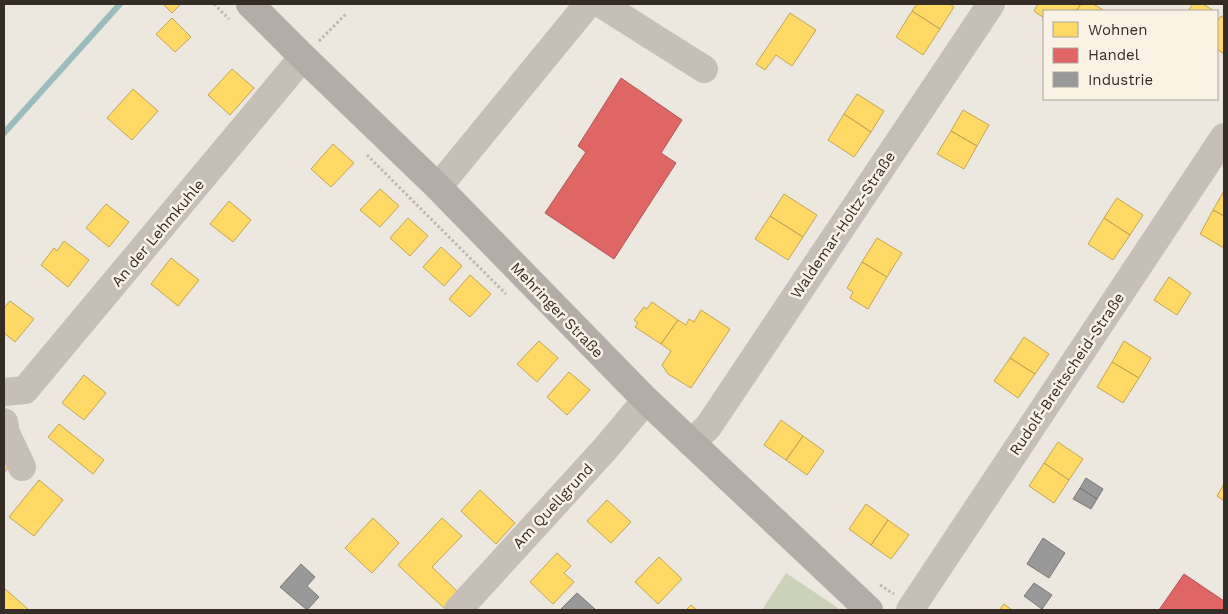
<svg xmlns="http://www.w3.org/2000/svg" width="1228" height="614" viewBox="0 0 1228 614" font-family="'Work Sans',sans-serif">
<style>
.green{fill:#cbd2b8}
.homes{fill:#ffd966;stroke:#c2a553}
.shops{fill:#e06666;stroke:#ad5553}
.industry{fill:#999;stroke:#7b7876}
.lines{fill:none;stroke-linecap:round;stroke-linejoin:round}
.stream{stroke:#9abcbd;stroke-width:6}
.path{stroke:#beb7b0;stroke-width:3;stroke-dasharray:2.5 2.5;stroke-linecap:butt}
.minor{stroke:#c5bfb8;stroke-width:28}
.major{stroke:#b4ada7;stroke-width:28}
.labels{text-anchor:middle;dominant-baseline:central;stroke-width:5;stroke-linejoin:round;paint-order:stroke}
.street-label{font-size:15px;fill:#352c26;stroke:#f9f2e5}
</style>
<rect width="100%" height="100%" fill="#ece7df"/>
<!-- green -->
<path class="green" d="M786 573 841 610H762Z"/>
<!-- homes -->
<path class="homes" d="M163 4H181L172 13Z
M917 4H950L954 7 940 29 912 11Z
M1038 4H1081L1076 11H1044V18L1034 11Z
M1081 4H1093L1105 11H1076Z
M1193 4H1203L1214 11H1188Z
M912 11 940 29 923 55 896 37Z
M790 13 816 30 792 66 776 55 765 70 756 64Z
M1221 16 1224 18V54L1217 49V22Z
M172 18 191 37 175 52 156 34Z
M232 69 254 88 230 115 208 95Z
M133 89 158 111 132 140 107 118Z
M857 94 884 111 871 132 844 114Z
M963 110 989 125 977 146 951 131Z
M844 114 871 132 854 157 828 140Z
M951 131 977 146 964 169 937 154Z
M333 144 354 163 331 187 311 169Z
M380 189 399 206 380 227 360 210Z
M1224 191V216L1213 210Z
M784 194 817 215 803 237 770 216Z
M1117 198 1143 215 1130 235 1104 218Z
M229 201 251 220 233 242 210 224Z
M106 204 129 222 109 247 86 228Z
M1213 210 1224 216V248L1200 234Z
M770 216 803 237 788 260 755 239Z
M408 218 428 236 410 256 390 238Z
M1104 218 1130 235 1113 260 1088 244Z
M877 238 902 253 887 277 862 262Z
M64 241 89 260 68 287 41 265 54 248 57 251Z
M441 247 462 266 444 286 423 267Z
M171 258 199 280 178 306 151 284Z
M862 262 887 277 868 309 850 298 853 292 847 288Z
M470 275 491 294 470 317 449 299Z
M1169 277 1191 293 1177 315 1154 300Z
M10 301 34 319 15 342 4 333V308Z
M652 302 678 320 661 344 635 327 638 323 634 320 644 307 647 309Z
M701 310 730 329 691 388 668 374 662 365 671 351 661 344 678 320 686 325 689 319 694 322Z
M1024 337 1049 354 1035 374 1010 358Z
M539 341 558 358 537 382 517 364Z
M1124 341 1151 358 1139 378 1112 362Z
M1010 358 1035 374 1018 398 994 381Z
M1112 362 1139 378 1123 403 1097 387Z
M569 372 590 390 567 415 547 397Z
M84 375 106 393 84 420 62 403Z
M781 420 803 436 786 460 764 445Z
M59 424 104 460 93 474 48 437Z
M803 436 824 451 807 475 786 460Z
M1058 442 1083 459 1069 480 1044 463Z
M4 460 10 465 4 473Z
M1044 463 1069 480 1054 503 1029 486Z
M39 480 63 500 34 536 9 517Z
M1224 484V501L1217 496Z
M480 490 515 523 496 544 461 511Z
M607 500 631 522 611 543 587 521Z
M866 504 888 520 871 545 849 529Z
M373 518 399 543 372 573 345 548Z
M442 518 462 536 432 567 460 594 445 609 398 565Z
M888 520 909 535 891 559 871 545Z
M557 553 571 566 564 573 574 582 553 604 530 582Z
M659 557 682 579 658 604 635 582Z
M4 588 29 610H4Z
M1004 604 1012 610H999Z
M691 605 697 610H686Z"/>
<!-- shops -->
<path class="shops" d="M621 78 682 120 661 153 676 163 614 259 545 213 586 152 578 146Z
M1184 574 1224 601V610H1159Z"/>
<!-- industry -->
<path class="industry" d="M1086 478 1103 489 1097 499 1080 488Z
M1080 488 1097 499 1091 509 1073 499Z
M1043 538 1065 553 1049 578 1027 564Z
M301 564 315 577 307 586 319 597 307 610 280 587Z
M1034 583 1052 595 1042 609 1024 596Z
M577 593 596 610H560Z"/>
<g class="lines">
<!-- stream -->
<path class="stream" d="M4 133 120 4"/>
<!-- path -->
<path class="path" d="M214 4 229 19
M319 41 347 13
M367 155 506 294
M880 585 894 594"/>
<!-- minor -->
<path class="minor" d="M601 4 704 69
M437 186 448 175 588 4
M4 392 25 390 303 57
M4 422 6 433 22 467
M691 443 708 427 991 4
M458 610 605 449 646 400
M910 610 1224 137"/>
<!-- major -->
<path class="major" d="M250 4 303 57 437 186 646 400 869 610"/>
</g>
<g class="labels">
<!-- street labels -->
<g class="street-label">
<text transform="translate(843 225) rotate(-56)">Waldemar-Holtz-Straße</text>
<text transform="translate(158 233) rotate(-50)">An der Lehmkuhle</text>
<text transform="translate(557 310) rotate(46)">Mehringer Straße</text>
<text transform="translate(1067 374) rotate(-56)">Rudolf-Breitscheid-Straße</text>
<text transform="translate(553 506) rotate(-47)">Am Quellgrund</text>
</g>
</g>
<!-- border -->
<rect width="1228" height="614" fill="none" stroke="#352c26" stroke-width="10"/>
<!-- legend -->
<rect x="1043" y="10" width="175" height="90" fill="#f9f2e5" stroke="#aba399"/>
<rect x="1053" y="22" width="25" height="15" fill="#ffd966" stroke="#aba399"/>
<text x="1088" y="35" font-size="15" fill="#352c26">Wohnen</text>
<rect x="1053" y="48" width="25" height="15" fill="#e06666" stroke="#aba399"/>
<text x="1088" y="60" font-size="15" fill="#352c26">Handel</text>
<rect x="1053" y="72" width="25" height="15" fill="#999999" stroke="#aba399"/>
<text x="1088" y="85" font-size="15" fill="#352c26">Industrie</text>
</svg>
